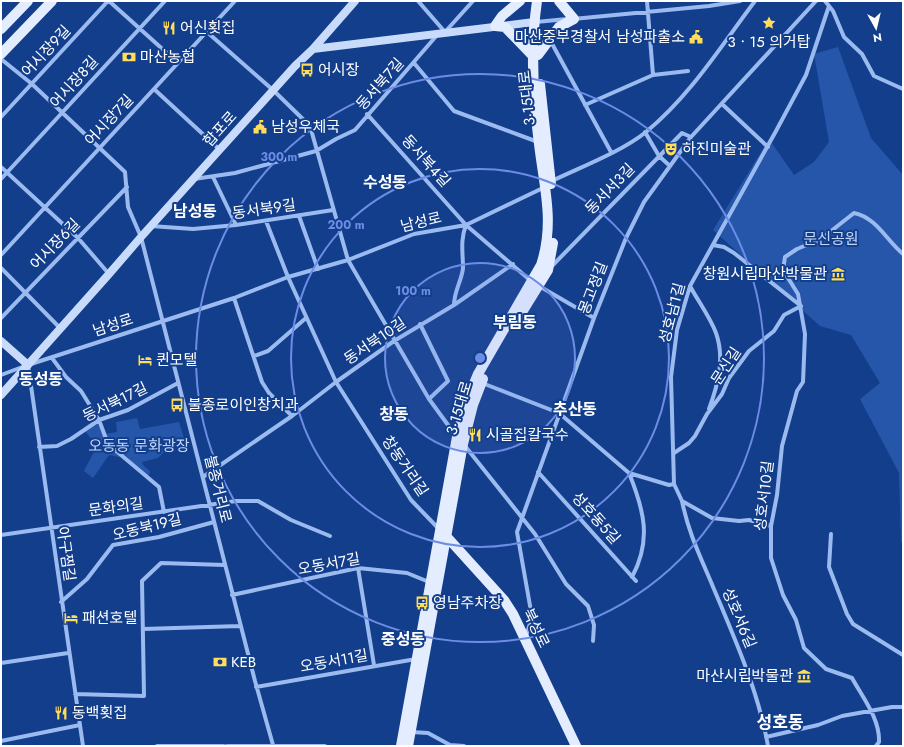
<svg xmlns="http://www.w3.org/2000/svg" width="904" height="747" viewBox="0 0 904 747" font-family="Jost,'Noto Sans KR',sans-serif">
<style>
.green{fill:#2556aa}
.lines{fill:none;stroke-linecap:round;stroke-linejoin:round}
.street{stroke:#9bbbf0;stroke-width:4}
.secondary{stroke:#c9dbfb;stroke-width:8}
.primary{stroke:#e4ecff;stroke-width:10}
.ring{fill:none;stroke:#6c8ce6;stroke-width:2}
.labels{text-anchor:middle;dominant-baseline:central;stroke-width:4;stroke-linejoin:round;paint-order:stroke}
.poi-label{font-size:15px;fill:#fff;stroke:#133e8b;text-anchor:start}
.street-label{font-size:15px;fill:#fff;stroke:#133e8b}
.park-label{font-size:15px;fill:#c1d7fc;stroke:#133e8b}
.neighbourhood-label{font-size:16px;font-weight:bold;fill:#fff;stroke:#133e8b}
.quarter-label{font-size:17px;font-weight:bold;fill:#fff;stroke:#133e8b}
.centre{fill:#6c8ce6;stroke:#133e8b;stroke-width:2}
.ring-label{font-size:12px;text-anchor:middle;font-weight:bold;fill:#6c8ce6;stroke:#133e8b;stroke-width:4;stroke-linejoin:round;paint-order:stroke}
</style>
<rect width="100%" height="100%" fill="#133e8b"/>
<!-- green -->
<path class="green" d="M838 47 871 138 903 175V542H901L899 473 860 399 880 383 851 335 820 326 713 230 769 139 794 175 814 162 829 142 814 54Z
M137 418 140 429 179 422 184 438 181 443 174 442 158 458 142 462 144 466 150 471 149 475 146 476 125 455 119 457 109 455 93 478 84 471 98 444 93 441 85 431 97 423 104 434 117 432 116 422Z"/>
<g class="lines">
<!-- street -->
<path class="street" d="M109 1 178 63
M418 1 445 32 473 1
M647 1 653 75
M829 6 833 11 844 37 862 54 874 76 903 89
M573 19 709 6 740 1
M536 22 567 19
M207 32 273 90 310 126 348 260 429 399 456 436
M550 40 611 152
M1 59 32 84 125 172 128 207 141 237 255 681 273 745 272 746
M414 63 454 111 538 142
M154 89 219 149
M722 104 768 147
M585 105 653 75 688 71
M367 114 466 225 531 281
M1 117 108 1
M645 132 659 156 670 166
M1 167 78 238 109 274
M213 177 236 225
M1 179 165 1
M194 179 235 173 316 151 336 139 355 130 438 34
M552 181C581 167 621 152 646 132 690 96 721 46 755 1
M299 216 318 269
M266 221 288 277 336 382 411 500 438 528
M151 226 193 229 236 225 333 210
M713 245 724 247 734 253 801 306
M1 255 235 1
M551 267 682 133 691 137
M1 268 60 328
M539 286 594 318
M690 286C698 301 710 317 716 333 725 358 718 385 709 409
M234 298 262 382 269 393 292 416
M454 305C454 291 462 280 463 268 463 253 460 240 466 225
M1 318 127 187
M420 324 448 381 429 399
M254 356 268 351 306 318
M52 358 66 377 81 391 99 420 108 444 159 487 164 512
M31 364 234 298 288 277 348 260 414 234 466 225 545 187
M28 365 83 746
M1 375 25 366
M482 383 559 413 629 473 669 485 674 484
M465 446 535 534 566 584 588 606 594 625 593 641
M39 447 57 446 71 439 99 420 128 410 178 383
M674 453 689 443 695 436 707 414 722 394 729 378 749 351 774 331 784 315 801 306
M538 472 636 581
M629 473C644 510 652 540 632 577
M203 477 292 416 336 382 394 341 454 305 513 264
M682 501C688 531 699 554 711 582 733 635 758 689 768 746
M771 526 749 520 739 521 712 518 682 501 674 484 671 377 677 330 690 286 776 131 806 75 829 6 825 1
M831 534 829 567 847 614 853 624 903 655
M1 535 236 501H258L291 520 330 536
M358 568 374 665
M232 595 358 568 407 573 429 582
M61 602 87 579 113 545 159 537 214 522
M143 629 240 626
M526 636 532 617 517 532 594 318 626 238 644 202 691 137 816 1
M1 663 68 653
M256 687 416 659
M75 694 144 696 142 581 161 563 225 565
M411 732 428 733 450 745 464 746
M766 737 818 725 842 716 892 707H903
M1 741 80 725
M157 746H224
M227 746H325
M876 746 879 742C880 719 863 698 852 678L826 669 804 648 796 620 783 595 771 558V526L777 495 782 446 797 391 803 382 805 334 798 294 783 270 785 257 797 249 821 239 854 213C877 218 886 240 903 254"/>
<!-- secondary -->
<path class="secondary" d="M313 49 355 1
M1 341 28 365
M1 395 109 274 141 237 295 66 313 49 534 22"/>
<!-- primary -->
<path class="primary" d="M520 1 502 16 495 26 505 27 532 55
M1 29 28 1
M1 54 52 1
M538 55 559 27 574 19 559 1
M540 84 551 184
M514 325 548 270 553 243
M447 537 504 600 513 614 576 746
M401 746 457 437 466 403 478 374 541 265C555 223 544 187 539 144 533 96 530 49 537 1
M408 746 463 444 473 405 483 379"/>
</g>
<!-- distance rings -->
<circle cx="480" cy="358" r="95" fill="#6c8ce6" fill-opacity=".12"/>
<g class="ring">
<circle cx="480" cy="358" r="95"/>
<circle cx="480" cy="358" r="189"/>
<circle cx="480" cy="358" r="284"/>
</g>
<!-- icons -->
<defs>
<g id="sight-bare" transform="scale(1.08)"><path d="M0-6L1.8-2.2L6-1.7L2.9 1.2L3.7 5.4L0 3.3L-3.7 5.4L-2.9 1.2L-6-1.7L-1.8-2.2Z" fill="#ffdc5a" stroke="#133e8b" stroke-width="2.5" paint-order="stroke"/></g>
<g id="restaurant-bare" transform="scale(1.08)"><path d="M-5-6h1v4h1v-4h1v4h1v-4h1v5L-1.5 .5V6h-2V.5L-5-1ZM5-6V6H3V1.5H1.5Q1.5-4 5-6Z" fill="#ffdc5a" stroke="#133e8b" stroke-width="2.5" paint-order="stroke"/></g>
<g id="civic-bare" transform="scale(1.08)"><path d="M-.6-6.5H3V-4.5H.6V-3L4-1V1h2V6H-6V1h2V-1L-.6-3ZM-1.2 2.5V6h2.4V2.5Z" fill="#ffdc5a" stroke="#133e8b" stroke-width="2.5" paint-order="stroke"/></g>
<g id="bank-bare" transform="scale(1.08)"><path d="M-6-4H6V4H-6ZM0-2.3a2.3 2.3 0 1 0 0 4.6a2.3 2.3 0 1 0 0-4.6Z" fill="#ffdc5a" stroke="#133e8b" stroke-width="2.5" paint-order="stroke"/></g>
<g id="bus-bare" transform="scale(1.08)"><path d="M-5-6H5V4H4V6H2V4H-2V6H-4V4H-5ZM-3.5-4V0h7V-4ZM-3.5 1.2v1.5H-2V1.2ZM2 1.2v1.5H3.5V1.2Z" fill="#ffdc5a" stroke="#133e8b" stroke-width="2.5" paint-order="stroke"/></g>
<g id="theatre-bare" transform="scale(1.08)"><path d="M-5-5.5Q0-4 5-5.5V0Q5 5 0 6Q-5 5-5 0ZM-3.3-2.5H-1v1.5H-3.3ZM1-2.5H3.3v1.5H1ZM-2.8 1Q0 5.5 2.8 1Z" fill="#ffdc5a" stroke="#133e8b" stroke-width="2.5" paint-order="stroke"/></g>
<g id="museum-bare" transform="scale(1.08)"><path d="M0-6L6-3V-2H-6V-3ZM-5-1h2V3h-2ZM-1-1h2V3h-2ZM3-1h2V3H3ZM-6 4H6V6H-6Z" fill="#ffdc5a" stroke="#133e8b" stroke-width="2.5" paint-order="stroke"/></g>
<g id="hotel-bare" transform="scale(1.08)"><path d="M-6-4.5h1.5V1H6V5H4.5V3h-9V5H-6ZM-4 0a1.8 1.8 0 1 1 3.6 0ZM.5 0V-2.5h3Q6-2.5 6 0Z" fill="#ffdc5a" stroke="#133e8b" stroke-width="2.5" paint-order="stroke"/></g>
</defs>
<g fill-rule="evenodd">
<use href="#sight-bare" x="769" y="23"/>
<use href="#restaurant-bare" x="169" y="28"/>
<use href="#civic-bare" x="696" y="37"/>
<use href="#bank-bare" x="129" y="57"/>
<use href="#bus-bare" x="307" y="70"/>
<use href="#civic-bare" x="260" y="127"/>
<use href="#theatre-bare" x="671" y="149"/>
<use href="#museum-bare" x="838" y="274"/>
<use href="#hotel-bare" x="145" y="360"/>
<use href="#bus-bare" x="177" y="405"/>
<use href="#restaurant-bare" x="475" y="435"/>
<use href="#bus-bare" x="422" y="603"/>
<use href="#hotel-bare" x="71" y="618"/>
<use href="#bank-bare" x="220" y="662"/>
<use href="#museum-bare" x="804" y="676"/>
<use href="#restaurant-bare" x="61" y="713"/>
</g>
<g class="labels">
<!-- poi labels -->
<g class="poi-label">
<text x="180" y="28">어신횟집</text>
<text x="685" y="37" text-anchor="end">마산중부경찰서 남성파출소</text>
<text x="769" y="42" text-anchor="middle">3ㆍ15 의거탑</text>
<text x="140" y="57">마산농협</text>
<text x="318" y="70">어시장</text>
<text x="271" y="127">남성우체국</text>
<text x="682" y="149">하진미술관</text>
<text x="827" y="274" text-anchor="end">창원시립마산박물관</text>
<text x="156" y="360">퀸모텔</text>
<text x="188" y="405">불종로이인창치과</text>
<text x="486" y="435">시골집칼국수</text>
<text x="433" y="603">영남주차장</text>
<text x="82" y="618">패션호텔</text>
<text x="231" y="662">KEB</text>
<text x="793" y="676" text-anchor="end">마산시립박물관</text>
<text x="72" y="713">동백횟집</text>
</g>
<!-- street labels -->
<g class="street-label">
<text transform="translate(46 51) rotate(-47)">어시장9길</text>
<text transform="translate(74 82) rotate(-48)">어시장8길</text>
<text transform="translate(380 84) rotate(-49)">동서북7길</text>
<text transform="translate(527 98) rotate(-96)">3·15대로</text>
<text transform="translate(109 120) rotate(-47)">어시장7길</text>
<text transform="translate(220 129) rotate(-48)">합포로</text>
<text transform="translate(426 161) rotate(48)">동서북4길</text>
<text transform="translate(610 189) rotate(-46)">동서서3길</text>
<text transform="translate(264 209) rotate(-8)">동서북9길</text>
<text transform="translate(421 222) rotate(-14)">남성로</text>
<text transform="translate(55 244) rotate(-46)">어시장6길</text>
<text transform="translate(593 288) rotate(-69)">몽고정길</text>
<text transform="translate(672 313) rotate(-75)">성호남1길</text>
<text transform="translate(113 325) rotate(-18)">남성로</text>
<text transform="translate(375 341) rotate(-34)">동서북10길</text>
<text transform="translate(726 366) rotate(-57)">문신길</text>
<text transform="translate(115 402) rotate(-26)">동서북17길</text>
<text transform="translate(459 408) rotate(-73)">3·15대로</text>
<text transform="translate(405 466) rotate(56)">창동거리길</text>
<text transform="translate(218 489) rotate(76)">불종거리로</text>
<text transform="translate(764 496) rotate(-83)">성호서10길</text>
<text transform="translate(116 507) rotate(-8)">문화의길</text>
<text transform="translate(596 518) rotate(48)">성호동5길</text>
<text transform="translate(147 527) rotate(-14)">오동북19길</text>
<text transform="translate(66 554) rotate(82)">아구찜길</text>
<text transform="translate(329 564) rotate(-10)">오동서7길</text>
<text transform="translate(739 618) rotate(67)">성호서6길</text>
<text transform="translate(536 628) rotate(64)">북성로</text>
<text transform="translate(334 661) rotate(-10)">오동서11길</text>
</g>
<!-- park labels -->
<g class="park-label">
<text x="831" y="239">문신공원</text>
<text x="139" y="446">오동동 문화광장</text>
</g>
<!-- neighbourhood labels -->
<g class="neighbourhood-label">
<text x="385" y="182">수성동</text>
<text x="195" y="211">남성동</text>
<text x="515" y="322">부림동</text>
<text x="41" y="379">동성동</text>
<text x="575" y="409">추산동</text>
<text x="394" y="414">창동</text>
<text x="403" y="639">중성동</text>
</g>
<!-- quarter labels -->
<g class="quarter-label">
<text x="780" y="722">성호동</text>
</g>
</g>
<circle cx="480" cy="358" r="6" class="centre"/>
<g class="ring-label">
<text x="279" y="161">300 m</text>
<text x="346" y="229">200 m</text>
<text x="413" y="295">100 m</text>
</g>
<!-- border -->
<rect width="904" height="747" fill="none" stroke="#ffffff" stroke-width="4"/>
<!-- north arrow -->
<g transform="translate(876 28) rotate(172)" stroke="#133e8b" stroke-width="3" paint-order="stroke">
<path d="M0-3L7 15L0 10L-7 15Z" fill="#ffffff"/>
<text y="-6" font-size="11" font-weight="bold" text-anchor="middle" fill="#ffffff">N</text>
</g>
</svg>
